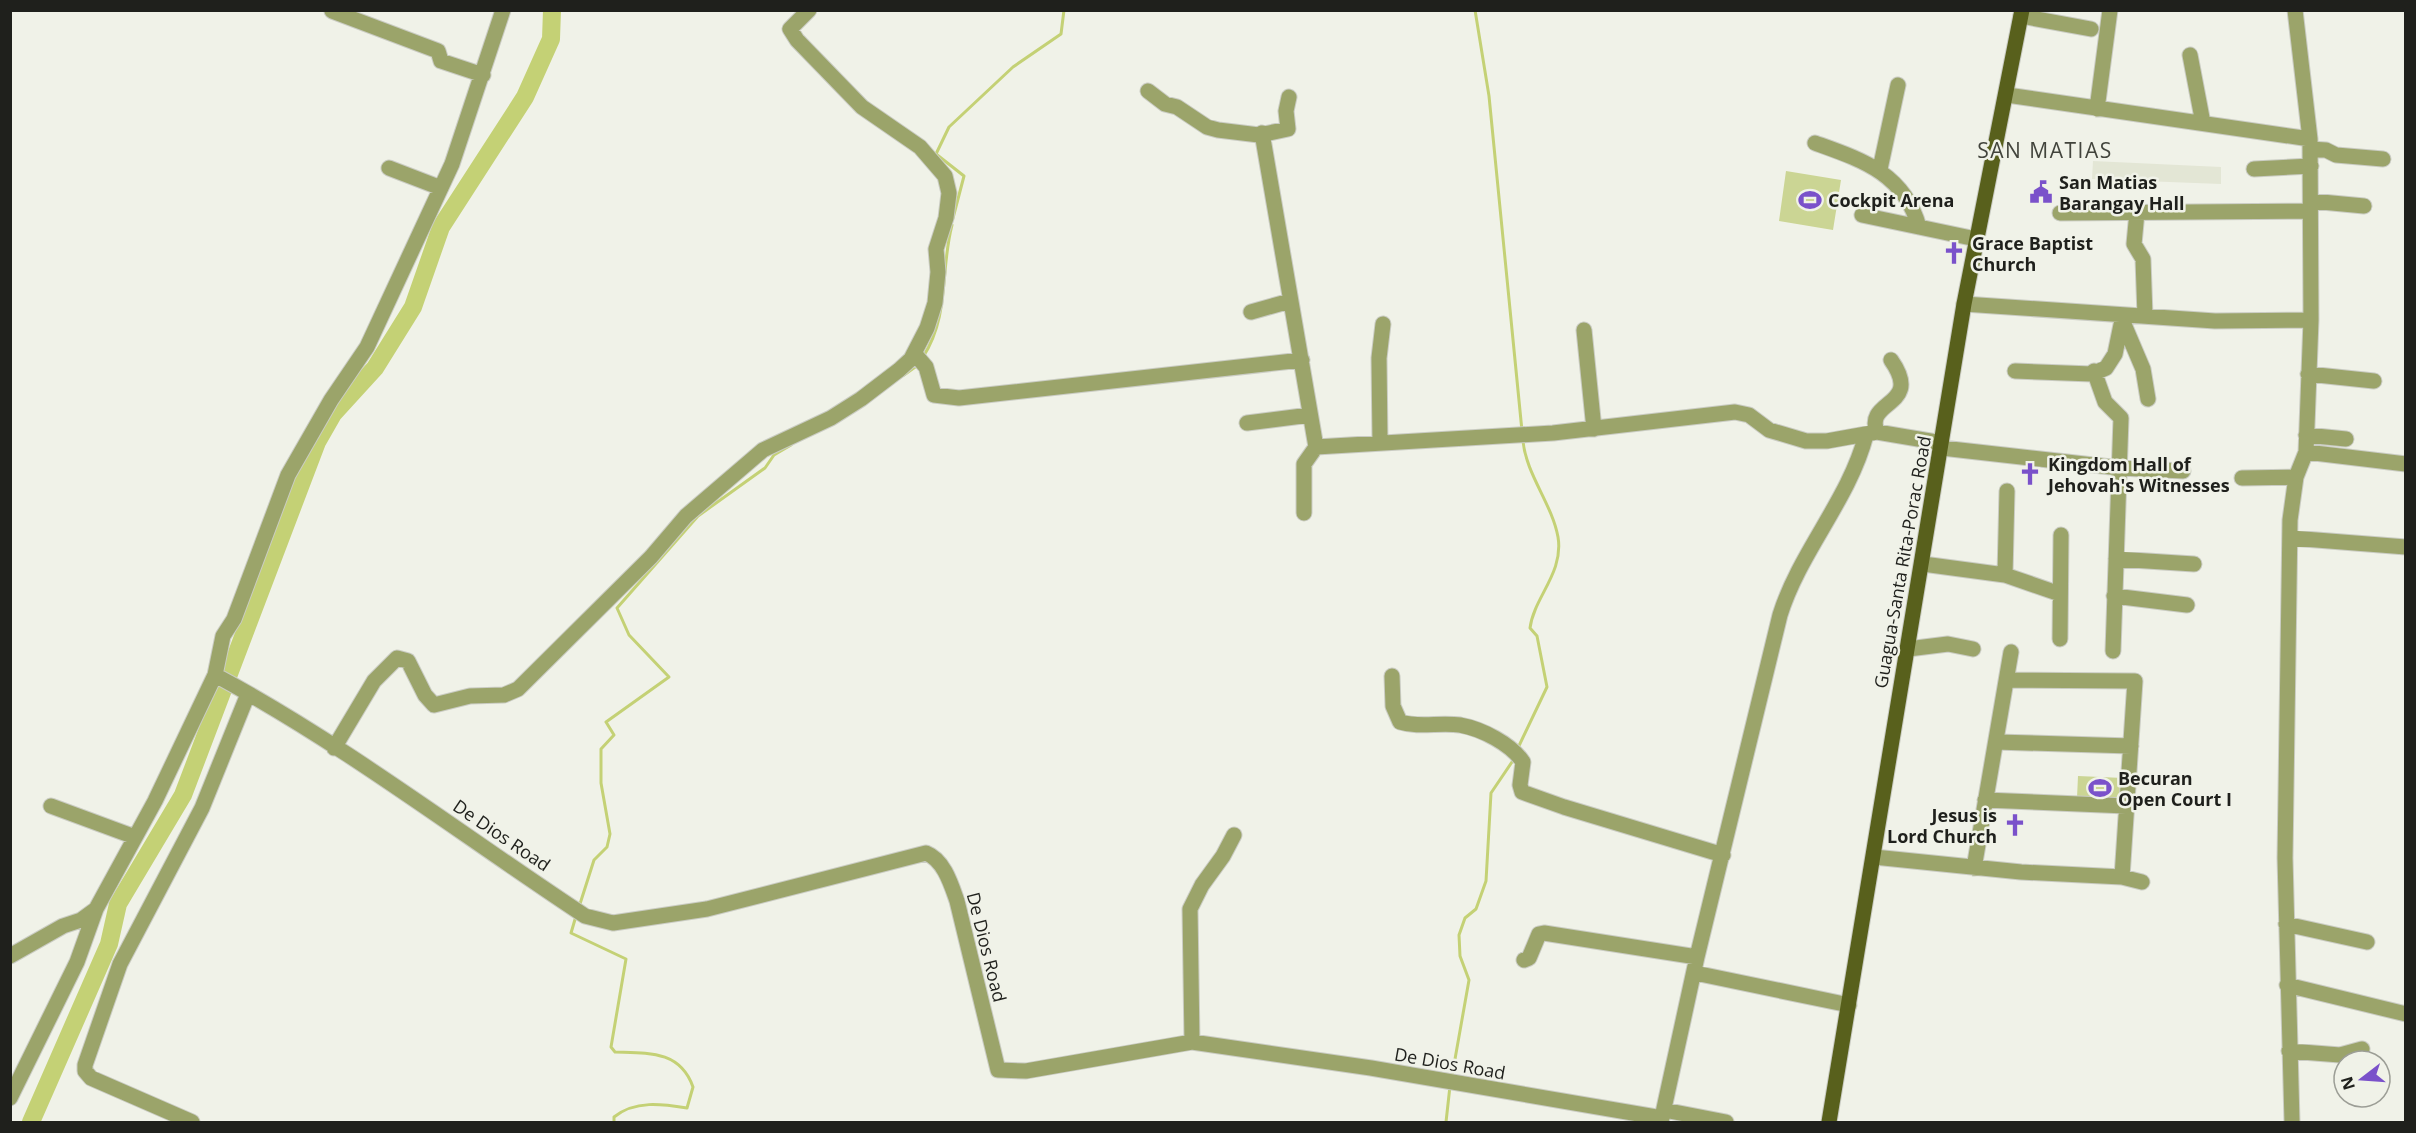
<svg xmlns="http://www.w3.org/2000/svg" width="2416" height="1133" viewBox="0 0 2416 1133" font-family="'Open Sans',sans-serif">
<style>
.built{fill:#e3e6d5}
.green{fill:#cbd594}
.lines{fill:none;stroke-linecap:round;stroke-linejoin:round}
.stream{stroke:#c4d175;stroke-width:3}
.river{stroke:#c4d175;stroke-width:18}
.minor-casing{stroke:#caccc3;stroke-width:17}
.major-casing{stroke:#caccc3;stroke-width:17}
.minor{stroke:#9ba46a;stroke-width:15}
.major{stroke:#58601c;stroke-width:15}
.labels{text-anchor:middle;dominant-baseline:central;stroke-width:5;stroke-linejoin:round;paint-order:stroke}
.poi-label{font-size:18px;font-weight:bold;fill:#1f201c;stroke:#f0f2e8;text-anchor:start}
.street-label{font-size:18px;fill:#1f201c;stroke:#f0f2e8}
.quarter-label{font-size:21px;letter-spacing:1.5px;fill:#42443c;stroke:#f0f2e8}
</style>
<rect width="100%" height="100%" fill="#f0f2e8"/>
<!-- built -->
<path class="built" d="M2093 161 2221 167V184L2092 179Z"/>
<!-- green -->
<path class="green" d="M1786 171 1841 180 1833 230 1779 221Z
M2078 776 2123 778 2122 800 2077 798Z"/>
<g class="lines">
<!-- stream -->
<path class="stream" d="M1475 10 1489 96 1522 431
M953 218 964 176 936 154 949 127 1013 67 1061 34 1064 10
M923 357C950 315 940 270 952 225
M904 375 918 365
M1517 750 1547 687 1537 636 1530 628C1534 597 1564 573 1558 537 1552 504 1526 474 1523 441
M579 907 594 860 607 847 610 834 601 783V749L614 735 606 722 669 677 629 635 617 608 698 516 765 468 774 455 791 445
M576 916 571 933 626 959 611 1047 615 1052C647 1053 680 1050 693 1087L687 1108C662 1104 635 1100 614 1117V1122
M1452 1076 1469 980 1460 956 1459 935 1465 918 1476 909 1486 881 1491 793 1514 759
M1446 1122 1450 1086"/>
<!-- river -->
<path class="river" d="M31 1122 109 944 118 904 183 795 317 442 333 414 375 368 413 307 441 227 525 97 551 39 552 10"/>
<!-- minor casing -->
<g class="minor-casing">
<path id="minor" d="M332 11 438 51 441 61 483 75
M2021 16 2091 29
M2190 55 2203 123
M1148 91 1165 104 1177 107 1207 127 1218 130 1259 135 1288 129 1286 111 1289 97
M2007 95 2310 139
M2097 109 2110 10
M1262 133 1316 447 1553 433 1735 412 1749 415 1769 430 1806 441H1827L1877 432 1942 443
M1815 143C1862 160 1904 173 1919 227
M2310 149 2326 150 2336 155 2383 159
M389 168 441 188
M1880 169 1898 85
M2254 169 2311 166
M2311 201 2364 206
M2137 212 2134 244 2143 259 2145 316
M2060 213 2310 211
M1862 215 1976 239
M1964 304 2215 321 2311 320
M1251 312 1290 301
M2123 322 2143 369 2148 399
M1584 330 1594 429
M914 353 926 367 934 395 959 398 1302 360
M2015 371 2092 374 2106 368 2115 354 2123 315
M2094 371 2105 402 2121 418 2113 651
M2308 374 2374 381
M1247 423 1310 415
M1877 432C1864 399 1924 407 1891 360
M2306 435 2346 439
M1380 441 1379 358 1383 324
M1942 448 2120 468 2183 471
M2306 452 2406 464
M2242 478 2296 477
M1304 513V464L1316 447
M2291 538 2406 547
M2116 559 2194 564
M1923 564 2005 575 2060 594
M2005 575 2007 491
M2114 596 2187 605
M2060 639 2061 535
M1908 649 1948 644 1973 649
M215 675C345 745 462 835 585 916L613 923 707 909 926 853C944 860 951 884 957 901L998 1070 1026 1071 1192 1042 1371 1068 1662 1118
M1392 676 1393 706 1400 722C1419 728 1440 722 1460 725 1482 729 1511 744 1523 762L1520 785 1522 792 1564 807 1723 855
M2007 680 2135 681 2122 877
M1996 742 2131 746
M334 748 374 681 397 658 408 661 425 695 434 705 470 696 504 695 518 689 651 557 686 516 763 450 831 418 861 399 899 370 911 359 927 328 935 303 938 272 936 249 946 218 949 193 945 176 920 147 862 107 797 40 790 29 809 10
M1985 800 2126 806
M51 806 135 837
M1874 857 2021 872 2122 877 2142 882
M1974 868 2011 652
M2286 924 2367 942
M10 956 63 926 81 920 96 909
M1524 960 1529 958 1539 934 1544 933 1697 957
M1695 973 1849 1005
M2287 985 2406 1014
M1192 1042 1190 909 1202 885 1223 856 1234 835
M2289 1051 2340 1055 2362 1049
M10 1098 77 962 96 909 155 801 215 675 223 636 234 619 288 475 331 400 367 347 452 164 503 10
M1664 1110 1726 1122
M192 1122 91 1078 85 1071V1065L120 964 202 808 248 694
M1661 1122 1697 957 1780 615C1800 551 1849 500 1866 435
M2292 1122 2285 858 2290 520 2296 477 2306 452 2311 320 2310 139 2295 10"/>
</g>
<!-- major casing -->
<g class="major-casing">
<path id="major" d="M1829 1122 1964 304 2022 10"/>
</g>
<!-- minor -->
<use href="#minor" class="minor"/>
<!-- major -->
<use href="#major" class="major"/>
</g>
<!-- icons -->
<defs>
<g id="civic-bare" transform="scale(1.8)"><path d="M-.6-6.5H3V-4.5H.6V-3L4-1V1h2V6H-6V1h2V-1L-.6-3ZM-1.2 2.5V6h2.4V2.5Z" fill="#7a51ca" stroke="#f0f2e8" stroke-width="2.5" paint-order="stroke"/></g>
<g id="stadium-bare" transform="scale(1.8)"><path d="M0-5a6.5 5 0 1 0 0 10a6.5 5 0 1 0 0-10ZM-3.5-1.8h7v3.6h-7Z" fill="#7a51ca" stroke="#f0f2e8" stroke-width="2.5" paint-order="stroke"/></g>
<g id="church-bare" transform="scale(1.8)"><path d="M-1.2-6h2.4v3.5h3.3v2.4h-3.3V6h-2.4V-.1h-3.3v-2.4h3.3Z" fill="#7a51ca" stroke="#f0f2e8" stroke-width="2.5" paint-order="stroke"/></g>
</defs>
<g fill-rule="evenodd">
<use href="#civic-bare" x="2041" y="192"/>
<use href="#stadium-bare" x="1810" y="200"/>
<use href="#church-bare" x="1954" y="253"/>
<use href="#church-bare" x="2030" y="474"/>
<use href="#stadium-bare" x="2100" y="788"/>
<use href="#church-bare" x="2015" y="825"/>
</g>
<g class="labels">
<!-- poi labels -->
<g class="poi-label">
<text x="2059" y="182">San Matias<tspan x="2059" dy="21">Barangay Hall</tspan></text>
<text x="1828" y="200">Cockpit Arena</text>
<text x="1972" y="243">Grace Baptist<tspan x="1972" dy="21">Church</tspan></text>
<text x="2048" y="464">Kingdom Hall of<tspan x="2048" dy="21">Jehovah's Witnesses</tspan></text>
<text x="2118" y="778">Becuran<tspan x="2118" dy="21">Open Court I</tspan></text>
<text x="1997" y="815" text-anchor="end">Jesus is<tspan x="1997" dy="21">Lord Church</tspan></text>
</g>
<!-- street labels -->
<g class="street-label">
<text transform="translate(1902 562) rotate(-80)">Guagua-Santa Rita-Porac Road</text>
<text transform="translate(502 835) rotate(34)">De Dios Road</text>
<text transform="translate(987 947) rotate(76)">De Dios Road</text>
<text transform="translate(1450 1063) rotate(10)">De Dios Road</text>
</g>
<!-- quarter labels -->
<g class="quarter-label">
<text x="2045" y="150">SAN MATIAS</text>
</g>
</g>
<!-- border -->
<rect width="2416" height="1133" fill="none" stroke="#1f201c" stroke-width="24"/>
<!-- north arrow -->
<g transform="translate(2362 1079) rotate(253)"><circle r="28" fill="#f0f2e8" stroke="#9c9e96" stroke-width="1.5"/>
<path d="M0-4.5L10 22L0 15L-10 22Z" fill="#7a51ca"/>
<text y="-9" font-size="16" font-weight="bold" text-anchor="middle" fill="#1f201c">N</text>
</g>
</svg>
